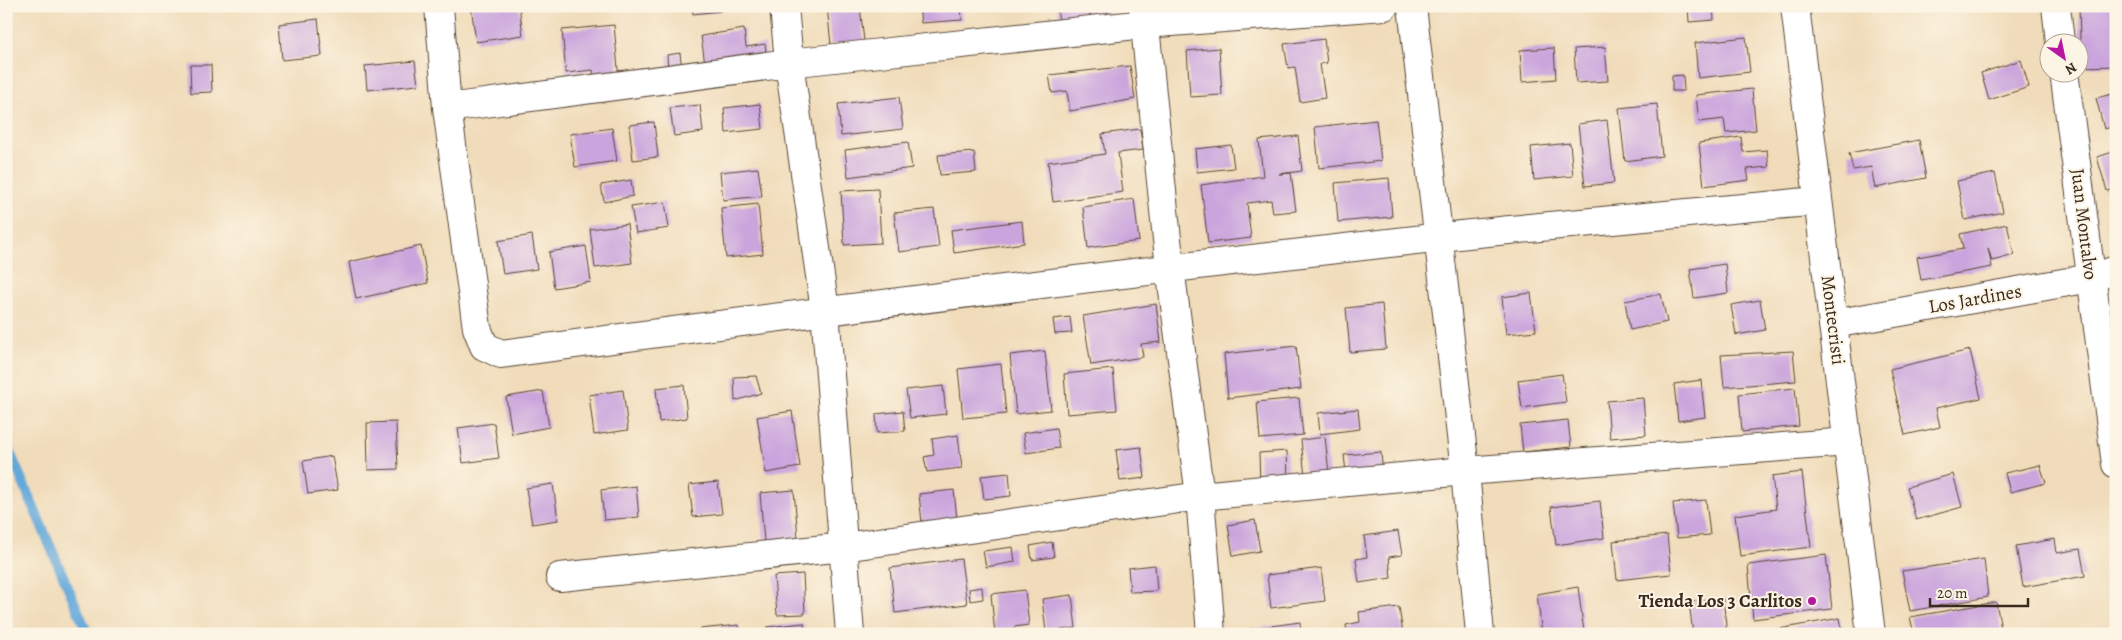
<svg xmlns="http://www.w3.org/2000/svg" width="2122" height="640" viewBox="0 0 2122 640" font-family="Alegreya,serif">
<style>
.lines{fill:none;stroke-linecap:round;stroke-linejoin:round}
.stream{stroke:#64a8d9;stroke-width:10}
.building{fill:#caa5dd}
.minor-casing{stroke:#564535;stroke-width:30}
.tertiary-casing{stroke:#564535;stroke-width:30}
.minor{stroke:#fff;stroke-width:28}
.tertiary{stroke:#fff;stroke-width:28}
.poi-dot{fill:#b5179e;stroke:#fcf5e5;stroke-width:2}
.labels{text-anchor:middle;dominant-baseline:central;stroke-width:4;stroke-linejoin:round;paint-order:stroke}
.street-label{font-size:19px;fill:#3b2a1e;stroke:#fcf5e5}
.poi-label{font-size:19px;font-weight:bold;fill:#3b2a1e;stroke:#fcf5e5;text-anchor:end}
</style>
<rect width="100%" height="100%" fill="#fcf5e5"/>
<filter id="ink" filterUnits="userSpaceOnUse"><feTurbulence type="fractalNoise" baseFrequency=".02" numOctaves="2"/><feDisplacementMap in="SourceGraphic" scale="10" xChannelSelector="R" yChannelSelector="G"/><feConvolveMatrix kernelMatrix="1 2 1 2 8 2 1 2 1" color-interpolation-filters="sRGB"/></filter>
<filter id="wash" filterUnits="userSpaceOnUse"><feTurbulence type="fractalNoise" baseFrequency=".0096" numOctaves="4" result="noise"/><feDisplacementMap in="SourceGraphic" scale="20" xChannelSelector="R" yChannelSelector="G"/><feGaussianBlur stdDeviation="1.12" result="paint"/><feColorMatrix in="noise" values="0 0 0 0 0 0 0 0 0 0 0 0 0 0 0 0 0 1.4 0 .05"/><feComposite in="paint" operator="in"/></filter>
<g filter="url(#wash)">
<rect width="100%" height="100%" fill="#f0dcba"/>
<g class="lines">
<!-- stream -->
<path class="stream" d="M6 443 88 634"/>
</g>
<g id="blocks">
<!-- building -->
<path class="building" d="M471 6H519L523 35 476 42Z
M692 6H720L721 11 693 14Z
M827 6H860L864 41 831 45Z
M919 6H961L962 20 921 23Z
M1057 6H1107L1109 27 1060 32Z
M1688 6H1713L1714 20 1689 22Z
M2079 6H2116V66L2081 67Z
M318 19 322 56 282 60 279 24Z
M614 25 619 80 594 83 593 70 566 73 562 30Z
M744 29 746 47 765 44 767 62 706 71 701 36Z
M1746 37 1750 72 1698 78 1695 43Z
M1324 39 1327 63 1320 64 1325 98 1300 102 1295 67 1288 68 1284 44Z
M1605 47 1608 81 1576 83 1574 49Z
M1219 48 1222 95 1190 97 1187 51Z
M1554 48 1556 79 1522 82 1520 50Z
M680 53 682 69 668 71 667 55Z
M2021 60 2029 87 1989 100 1981 73Z
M415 61 418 85 367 90 365 66Z
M190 65H211L212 92 191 93Z
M1130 66 1135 99 1070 111 1067 91 1052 93 1049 75Z
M1683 75 1684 91H1672V76Z
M1752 89 1756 130 1726 133 1724 119 1699 122 1696 95Z
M2116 93V126L2104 129 2096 98Z
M899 97 903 129 841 136 838 104Z
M760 104 763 129 726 133 724 108Z
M1657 104 1662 156 1625 161 1619 108Z
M700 105 703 132 674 136 670 108Z
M1376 120 1381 161 1319 168 1315 127Z
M1607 120 1614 183 1585 186 1578 124Z
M654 122 658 157 633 160 629 125Z
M612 128 617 161 575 167 570 134Z
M1140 129 1143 150 1118 153 1123 192 1053 202 1048 162 1105 154 1102 134Z
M1298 136 1302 171 1279 174 1291 173 1296 211 1273 213 1271 200 1247 203 1251 238 1208 243 1201 185 1263 176 1259 140Z
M1741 137 1743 152 1767 150 1769 167 1747 169 1749 180 1704 186 1699 143Z
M1919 140 1926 178 1875 188 1871 167 1853 170 1849 153Z
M908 142 912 168 848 177 845 150Z
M1570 143 1573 176 1534 180 1531 147Z
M1231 145 1234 168 1197 172 1195 149Z
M2116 151V189L2107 191 2097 157Z
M974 152 976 172 940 175 938 155Z
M758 168 762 196 723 200 720 172Z
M1995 173 2003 212 1965 220 1957 181Z
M1389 178 1392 217 1338 222 1335 183Z
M631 180 633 196 604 202 601 185Z
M878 189 881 243 844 245 841 191Z
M1134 199 1139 241 1088 248 1083 207Z
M665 202 669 228 636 233 631 207Z
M758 204 763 254 726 258 721 208Z
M934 209 939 247 899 252 894 213Z
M1022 221 1024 243 954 253 951 230Z
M627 224 632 263 595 268 590 229Z
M2007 224 2014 255 1992 261 1988 248 1992 267 1921 280 1917 257 1963 249 1960 234Z
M532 235 537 269 503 274 498 241Z
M421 246 428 283 356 299 349 262Z
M586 246 591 282 554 288 549 252Z
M1725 264 1728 293 1694 298 1690 269Z
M1531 293 1536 331 1506 334 1502 297Z
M1661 294 1667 322 1630 330 1625 301Z
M1760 300 1765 330 1736 335 1731 305Z
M1156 304 1161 342 1141 344 1143 357 1091 365 1083 316Z
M1382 304 1386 349 1350 352 1346 308Z
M1070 317 1072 333 1055 334 1053 319Z
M1296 346 1301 389 1228 398 1224 354Z
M1970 350 1981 398 1936 408 1940 427 1905 435 1890 369Z
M1045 351 1051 410 1016 414 1010 355Z
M1793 351 1796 381 1724 387 1721 355Z
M1001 364 1006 414 963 418 958 369Z
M1113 369 1117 410 1067 414 1064 374Z
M1562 374 1566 402 1522 408 1518 380Z
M756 376 761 393 735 401 734 377Z
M1701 380 1705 417 1678 421 1674 384Z
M684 385 687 418 659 422 656 388Z
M943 386 946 414 910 418 906 390Z
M1795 388 1799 426 1742 432 1739 394Z
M623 390 628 430 594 435 589 395Z
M543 391 549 427 512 434 506 397Z
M1299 398 1303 435 1260 439 1257 402Z
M1643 398 1646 435 1610 438 1607 401Z
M1358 409 1360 429 1320 434 1318 413Z
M792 411 800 467 766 473 757 417Z
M903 411 905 431 877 433 876 414Z
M1568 420 1571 447 1523 452 1520 425Z
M396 422 398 469 368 470 367 423Z
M494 423 499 458 463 463 458 428Z
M1056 428 1059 448 1026 453 1023 433Z
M958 435 962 468 927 472 924 457 934 455 932 439Z
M1325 437 1330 483 1306 486 1301 440Z
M1141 447 1145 478 1120 481 1116 450Z
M1287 451 1288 481 1260 483 1259 453Z
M1381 452 1383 477 1347 481 1344 455Z
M332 456 338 490 308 494 303 461Z
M2040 465 2046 483 2010 492 2005 473Z
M1802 472 1811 547 1740 556 1735 515 1776 509 1772 476Z
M1009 473 1011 496 984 499 981 476Z
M1953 474 1962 507 1916 520 1907 487Z
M718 482 722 514 693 517 689 485Z
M553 484 558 520 532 524 526 488Z
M636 486 639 517 604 520 601 490Z
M794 490 798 538 764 541 760 493Z
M954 490 957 519 922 523 919 494Z
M1706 500 1710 535 1677 538 1673 503Z
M1600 501 1604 538 1556 545 1551 507Z
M1255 520 1260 551 1233 556 1228 525Z
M1398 531 1402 555 1389 557 1391 578 1359 583 1356 559 1367 557 1364 536Z
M1667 535 1671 574 1617 580 1613 541Z
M2055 539 2057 553 2080 549 2085 576 2023 587 2016 546Z
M1052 542 1054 557 1032 560 1030 546Z
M1013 547 1015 562 986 567 983 551Z
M1826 555 1832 609 1753 619 1748 565Z
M961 559 967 604 895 613 890 568Z
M1984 559 1988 597 1910 611 1902 571Z
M1155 565 1157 591 1130 592 1128 568Z
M1321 568 1325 601 1271 608 1267 575Z
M803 574 805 614 777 615 774 576Z
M982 587 983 599 970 601 969 589Z
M1578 587 1584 632 1542 634 1537 594Z
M1025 590 1029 625 1014 627 1015 634H995L991 594Z
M1072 595 1076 628 1046 632 1042 599Z
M1723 598 1727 634H1693L1689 602Z
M1996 602 2002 634H1914L1910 617Z
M1399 607 1403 634H1347L1346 625 1360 622 1359 612Z
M1840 618 1843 634 1762 632Z
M1300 622 1301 634H1250L1249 629Z
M804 623 805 634H767V627Z
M739 625 740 634H700V629Z"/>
</g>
</g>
<g filter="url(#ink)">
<use href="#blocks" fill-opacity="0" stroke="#564535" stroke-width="1"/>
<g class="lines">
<!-- minor casing -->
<g class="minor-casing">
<path id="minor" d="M439 6 447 108 477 328 484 346 501 354C811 312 1122 273 1433 238 1561 224 1690 213 1818 201
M784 6 789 63 825 310 850 634
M1795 6 1833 324
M2056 6 2060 42
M1143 7 1170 268 1200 496 1211 634
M2064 72 2116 464
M447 108 789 63 1145 24 1384 6
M560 577 844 547 1200 496 1465 471 1848 442"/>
</g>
<!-- tertiary casing -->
<g class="tertiary-casing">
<path id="tertiary" d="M1412 6 1465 471 1480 634
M1871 634 1833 324 2091 278 2116 270"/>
</g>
<!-- minor -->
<use href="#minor" class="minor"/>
<!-- tertiary -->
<use href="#tertiary" class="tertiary"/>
</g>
</g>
<!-- markers -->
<circle class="poi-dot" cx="1812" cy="601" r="5"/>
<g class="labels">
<!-- street labels -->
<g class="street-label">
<text transform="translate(2084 224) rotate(83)">Juan Montalvo</text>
<text transform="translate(1975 299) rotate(-10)">Los Jardines</text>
<text transform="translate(1833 320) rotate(83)">Montecristi</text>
</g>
<!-- poi labels -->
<g class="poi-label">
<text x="1802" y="601">Tienda Los 3 Carlitos</text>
</g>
</g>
<!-- margin -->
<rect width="2122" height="640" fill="none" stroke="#fcf5e5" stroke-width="25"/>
<!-- north arrow -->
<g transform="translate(2064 58) rotate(147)"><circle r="24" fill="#fcf5e5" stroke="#afa495"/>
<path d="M0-4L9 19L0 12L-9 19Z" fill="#b5179e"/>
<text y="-8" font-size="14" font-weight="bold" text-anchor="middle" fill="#3b2a1e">N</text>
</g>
<!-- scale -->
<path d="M1930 598v8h98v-8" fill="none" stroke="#3b2a1e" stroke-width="2.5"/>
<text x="1937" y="598" font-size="15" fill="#3b2a1e" stroke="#fcf5e5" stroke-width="4" paint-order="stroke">20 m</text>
</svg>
